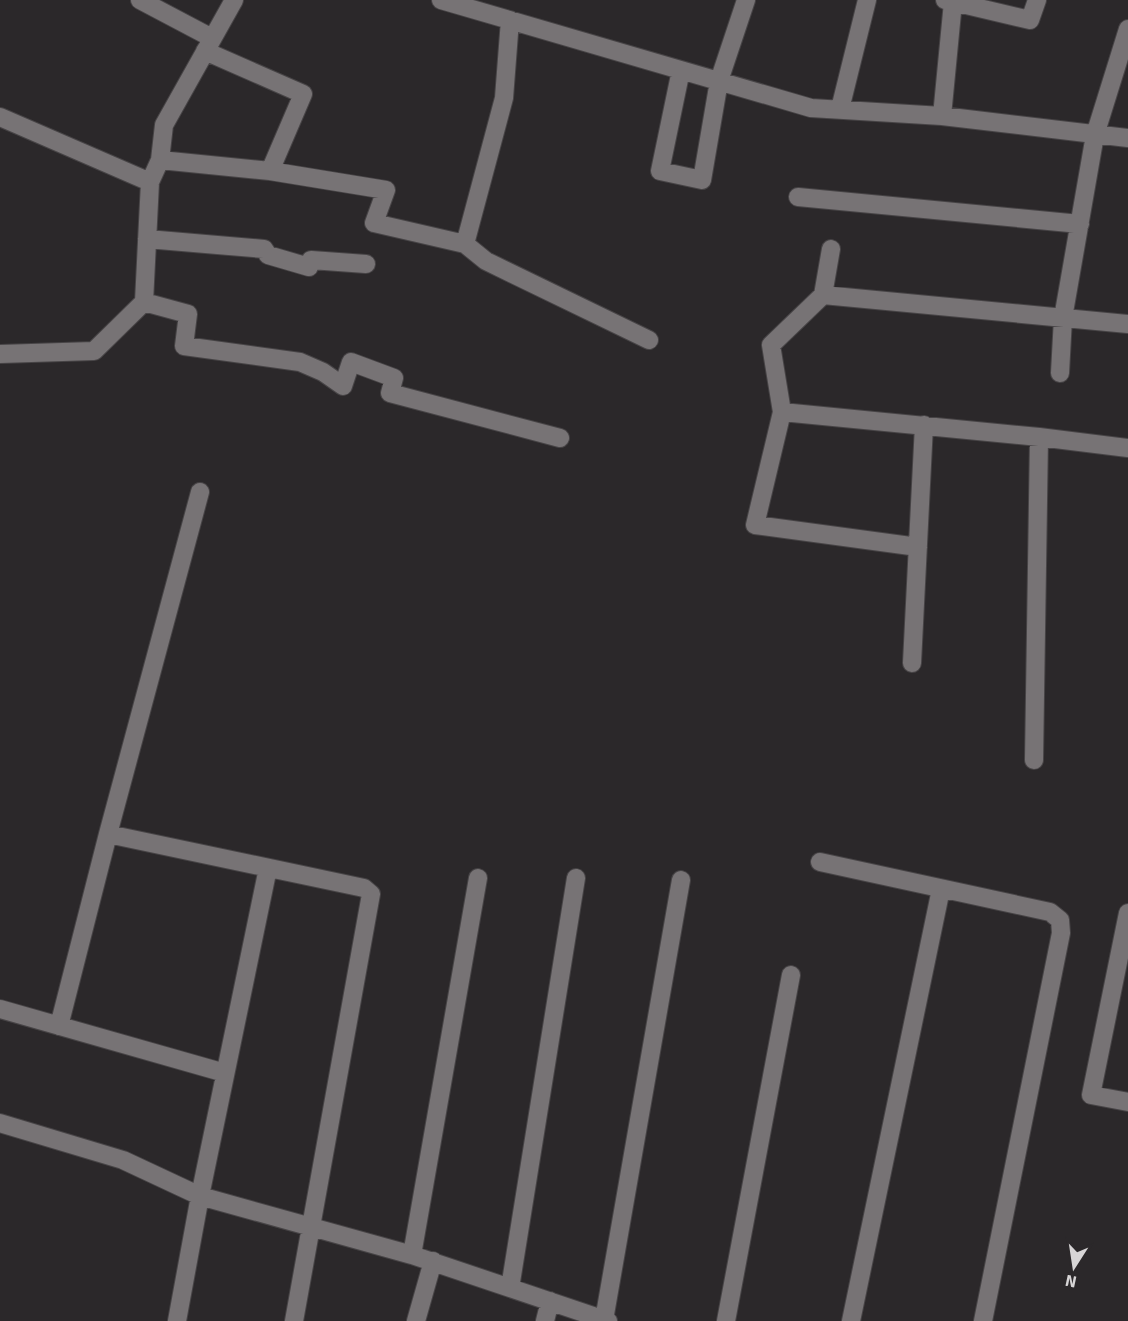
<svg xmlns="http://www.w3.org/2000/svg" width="1128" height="1321" viewBox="0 0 1128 1321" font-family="Signika,sans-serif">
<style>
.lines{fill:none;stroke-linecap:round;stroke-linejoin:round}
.minor-casing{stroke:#474446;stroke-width:20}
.minor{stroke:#777375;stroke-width:18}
</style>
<rect width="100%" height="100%" fill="#2b282a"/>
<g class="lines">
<!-- minor casing -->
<g class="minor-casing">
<path id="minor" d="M140 0 212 38
M441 0 811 108 942 116 1128 138
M945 0 1030 20 1037 0
M205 51 303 94 270 171
M681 70 660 171 702 180 719 81 746 0
M840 109 867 0
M942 116 953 2
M0 117 150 182 144 302 94 351 0 354
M160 160 164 125 234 0
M150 182 160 160 270 171 386 190 374 223 465 244 486 261 649 340
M798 197 1080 224
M147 239 264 249 268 255 309 267 311 260 366 264
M465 244 504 98 510 20
M823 295 831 249
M144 302 188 314 184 346 300 362 323 372 343 386 351 362 394 378 390 393 560 438
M1128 324 823 295 771 345 782 412 1039 437 1128 448
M1060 373 1063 318 1095 135 1128 29
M782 412 755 525 918 547
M912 663 924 425
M1034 760 1039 437
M108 834 364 888 371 894 294 1321
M820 862 1050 912 1060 920 1061 933 983 1321
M478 878 412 1255 608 1321
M1128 913 1091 1095 1128 1102
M0 1009 225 1073
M59 1026 108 834 200 492
M0 1123 123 1160 200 1196 412 1255
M510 1288 576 878
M604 1320 681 880
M177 1321 200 1196 268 868
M416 1321 433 1261
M545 1321 550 1301
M726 1321 791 975
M851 1321 941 889"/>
</g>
<!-- minor -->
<use href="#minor" class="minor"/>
</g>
<!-- north arrow -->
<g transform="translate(1074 1267) rotate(192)" stroke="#2b282a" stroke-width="4.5" paint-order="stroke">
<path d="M0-4.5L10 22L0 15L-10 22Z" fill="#d7d5d6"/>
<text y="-9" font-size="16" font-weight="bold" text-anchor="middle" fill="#d7d5d6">N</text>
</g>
</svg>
